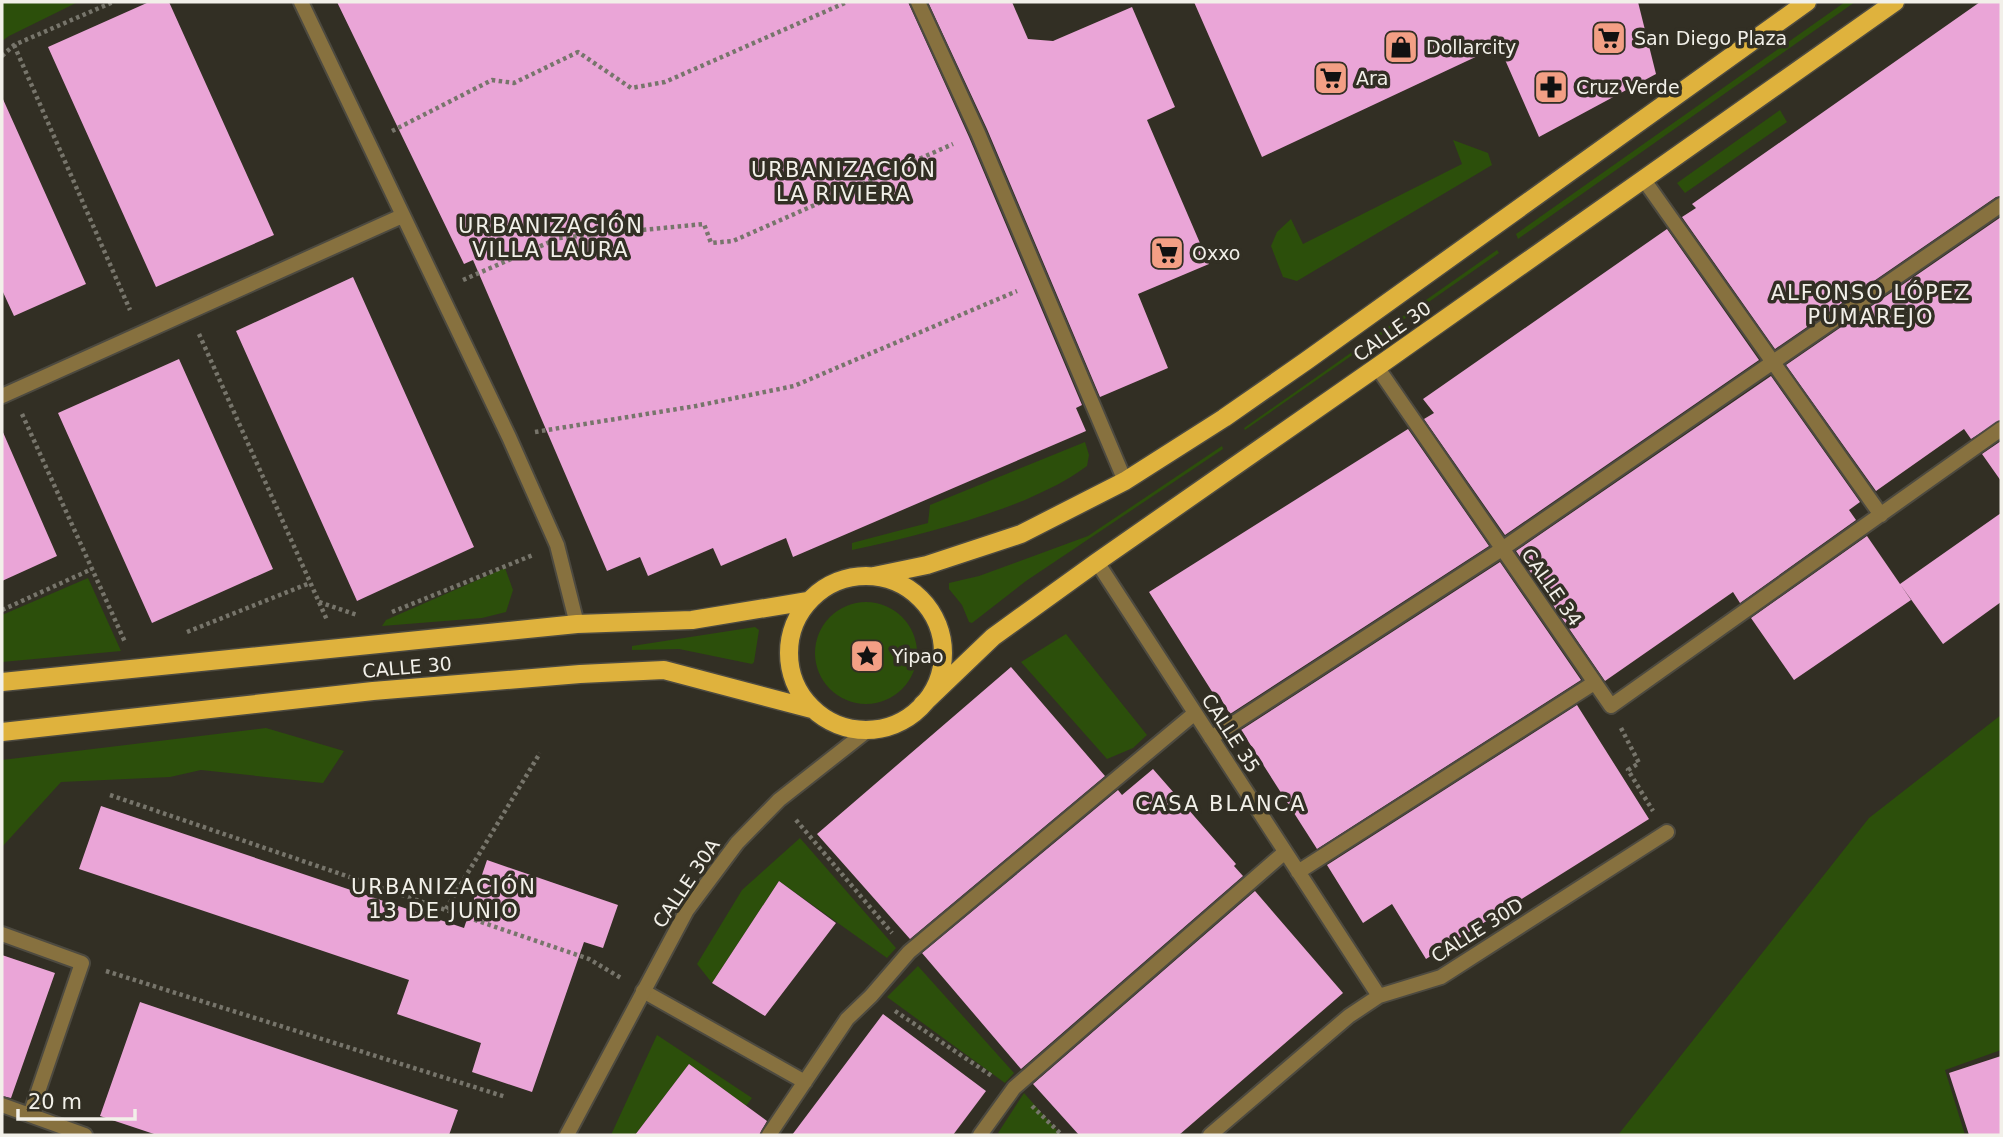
<svg xmlns="http://www.w3.org/2000/svg" width="2003" height="1137" viewBox="0 0 2003 1137" font-family="'DejaVu Sans',sans-serif">
<style>
.green{fill:#2c4f0b}
.building{fill:#eaa5d7}
.lines{fill:none;stroke-linecap:round;stroke-linejoin:round}
.service-casing{stroke:#4d4a40;stroke-width:18}
.minor-casing{stroke:#4d4a40;stroke-width:18}
.tertiary-casing{stroke:#4d4a40;stroke-width:18}
.primary-casing{stroke:#4d4a40;stroke-width:21}
.path{stroke:#77756b;stroke-width:4.5;stroke-dasharray:3.5 3.5;stroke-linecap:butt}
.service{stroke:#87713f;stroke-width:14}
.minor{stroke:#87713f;stroke-width:14}
.tertiary{stroke:#87713f;stroke-width:14}
.primary{stroke:#dfb23d;stroke-width:18}
.labels{text-anchor:middle;dominant-baseline:central;stroke-width:7;stroke-linejoin:round;paint-order:stroke}
.poi-label{font-size:19px;fill:#f2f0e9;stroke:#322f24;text-anchor:start}
.street-label{font-size:19px;fill:#f2f0e9;stroke:#322f24}
.neighbourhood-label{font-size:21px;letter-spacing:2px;fill:#f2f0e9;stroke:#322f24}
</style>
<rect width="100%" height="100%" fill="#322f24"/>
<!-- green -->
<path class="green" d="M2 2H78L9 36 2 41Z
M1845 2H1855L1518 239 1516 234Z
M1780 110 1787 122 1685 193 1677 183Z
M1453 140 1488 153 1492 165 1297 281 1283 277 1271 246 1277 232 1291 219 1303 244 1462 164Z
M1497 250 1499 253 1245 430 1244 428Z
M1085 442 1089 455 1087 466C1067 481 1047 490 1025 500 968 523 912 537 852 550V543L928 523 930 505Z
M1222 446 1223 449 1026 581 972 623 969 622 962 605 949 589V583L979 576 1088 536Z
M505 568 513 590 506 612 482 618 382 626 386 620Z
M88 578 121 651 2 662V615Z
M815 653a51 51 0 1 1 102 0a51 51 0 1 1-102 0Z
M755 627 759 630 754 662 752 664 679 649 632 650V646Z
M1066 634 1147 735 1133 748 1107 759 1021 662Z
M2001 715V1050L1945 1070 1965 1135H1618L1869 818Z
M266 728 344 751 323 783 201 770 170 777 61 782 2 847V760Z
M800 838 896 948 887 958 779 881 712 983 697 964 742 890Z
M918 966 1014 1073 1005 1083 887 997Z
M657 1035 752 1098 746 1106 689 1064 635 1135H611Z
M1024 1093 1061 1135H1001L998 1133Z"/>
<!-- building -->
<path class="building" d="M149 2H169L274 235 156 287 48 47Z
M337 2H908L969 137 1082 405 1076 408 1086 431 793 557 786 538 721 566 713 548 648 576 640 557 607 571 473 260 464 264Z
M928 2H1012L1028 39 1053 41 1132 7 1175 107 1147 120 1209 264 1138 294 1168 368 1100 397 987 129Z
M1194 2H1638L1656 74 1539 137 1499 46 1262 157Z
M1980 2H2001V196L1996 197 1775 349 1682 217 1696 208 1692 204Z
M2 97 86 284 14 316 2 290Z
M2001 217V420L1971 439 1964 429 1876 491 1786 365Z
M1667 229 1759 360 1505 535 1424 419 1434 413 1423 399Z
M353 277 474 547 357 601 236 331Z
M179 359 273 569 152 623 58 413Z
M1771 376 1860 502 1849 510 1856 520 1740 603 1733 592 1605 681 1516 551Z
M1408 429 1489 546 1230 714 1221 699 1218 701 1149 592Z
M2 430 57 556 2 581Z
M2001 441V481L1982 454Z
M2001 513V602L1943 644 1900 584Z
M1867 536 1911 600 1794 680 1751 618Z
M1500 562 1581 680 1317 849 1241 730Z
M1011 667 1105 776 910 939 817 834Z
M1577 705 1649 819 1426 959 1392 904 1363 923 1327 865Z
M1153 769 1236 864 1234 866 1243 876 1021 1069 922 953 1118 790 1122 795Z
M101 806 464 928 487 860 618 905 603 948 584 942 532 1092 472 1072 481 1043 397 1014 409 980 79 869Z
M779 881 836 923 765 1016 712 983Z
M1255 891 1343 993 1179 1135H1079L1033 1084Z
M2 955 55 973 11 1098 2 1096Z
M140 1002 458 1110 449 1135H157L100 1116Z
M883 1014 986 1091 953 1135H792Z
M2001 1056V1135H1969L1949 1073Z
M689 1064 767 1121 759 1135H635Z"/>
<g class="lines">
<!-- service casing -->
<g class="service-casing">
<path id="service" d="M2 934 82 963 30 1115
M2 1105 85 1135"/>
</g>
<!-- minor casing -->
<g class="minor-casing">
<path id="minor" d="M301 2 509 437 557 545 577 624
M918 2 978 133 1125 481
M1644 180 1881 515
M1377 367 1611 706 2001 429
M2 396 402 216
M1097 562 1379 996
M1211 738 1502 549 2001 205
M1298 872 1594 683
M643 991 805 1082
M769 1135 847 1019 871 996 909 952 1195 713
M980 1135 1014 1088 1285 852
M1210 1135 1349 1016 1379 996 1441 977 1667 832"/>
</g>
<!-- tertiary casing -->
<g class="tertiary-casing">
<path id="tertiary" d="M567 1135 687 910 737 843 779 800 868 730"/>
</g>
<!-- primary casing -->
<g class="primary-casing">
<path id="primary" d="M874 576 927 565 1021 534 1125 481 1224 418 1306 361 1807 2
M789 653a77 77 0 1 1 154 0a77 77 0 1 1-154 0Z
M2 682 577 624 692 620 808 601
M922 705 993 637 1097 562 1377 367 1895 2
M2 732 373 691 580 674 664 670 812 709"/>
</g>
<!-- path -->
<path class="path" d="M14 45 130 310
M2 56 14 45 113 2
M392 131 492 80 514 83 578 52 631 88 665 82 847 2
M463 280 559 238 704 224 711 243 733 241 953 144
M199 334 327 620
M22 414 125 642
M535 432 696 406 794 386 1017 291
M319 602 357 615
M2 610 92 569
M392 612 533 555
M187 632 310 583
M1621 728 1639 763 1628 770 1653 811
M110 795 589 959 621 978
M796 820 892 933
M446 909 540 753
M106 971 506 1097
M895 1011 992 1076
M1032 1106 1062 1135"/>
<!-- service -->
<use href="#service" class="service"/>
<!-- minor -->
<use href="#minor" class="minor"/>
<!-- tertiary -->
<use href="#tertiary" class="tertiary"/>
<!-- primary -->
<use href="#primary" class="primary"/>
</g>
<!-- icons -->
<defs>
<g id="supermarket-square" transform="scale(1.75)"><rect x="-9" y="-9" width="18" height="18" rx="4" fill="#f39f85" stroke="#322f24"/><path d="M-6-5.5h2.5l.6 2H6L4.5 2H-2.5L-4.4-4H-6ZM-1.5 3.2a1.3 1.3 0 1 0 .1 0ZM3 3.2a1.3 1.3 0 1 0 .1 0Z" fill="#111"/></g>
<g id="shop-square" transform="scale(1.75)"><rect x="-9" y="-9" width="18" height="18" rx="4" fill="#f39f85" stroke="#322f24"/><path d="M-5-2.5h2.3a2.7 3.5 0 0 1 5.4 0H5L5.5 6h-11ZM-1.5-2.5h3a1.5 2.3 0 0 0-3 0Z" fill="#111"/></g>
<g id="pharmacy-square" transform="scale(1.75)"><rect x="-9" y="-9" width="18" height="18" rx="4" fill="#f39f85" stroke="#322f24"/><path d="M-2-6h4v4h4v4h-4v4h-4v-4h-4v-4h4Z" fill="#111"/></g>
<g id="sight-square" transform="scale(1.75)"><rect x="-9" y="-9" width="18" height="18" rx="4" fill="#f39f85" stroke="#322f24"/><path d="M0-6L1.8-2.2L6-1.7L2.9 1.2L3.7 5.4L0 3.3L-3.7 5.4L-2.9 1.2L-6-1.7L-1.8-2.2Z" fill="#111"/></g>
</defs>
<g fill-rule="evenodd">
<use href="#supermarket-square" x="1609" y="38"/>
<use href="#shop-square" x="1401" y="47"/>
<use href="#supermarket-square" x="1331" y="78"/>
<use href="#pharmacy-square" x="1551" y="87"/>
<use href="#supermarket-square" x="1167" y="253"/>
<use href="#sight-square" x="867" y="656"/>
</g>
<g class="labels">
<!-- poi labels -->
<g class="poi-label">
<text x="1634" y="38">San Diego Plaza</text>
<text x="1426" y="47">Dollarcity</text>
<text x="1356" y="78">Ara</text>
<text x="1576" y="87">Cruz Verde</text>
<text x="1192" y="253">Oxxo</text>
<text x="892" y="656">Yipao</text>
</g>
<!-- street labels -->
<g class="street-label">
<text transform="translate(1392 331) rotate(-35)">CALLE 30</text>
<text transform="translate(1552 587) rotate(55)">CALLE 34</text>
<text transform="translate(407 667) rotate(-5)">CALLE 30</text>
<text transform="translate(1231 733) rotate(57)">CALLE 35</text>
<text transform="translate(686 883) rotate(-56)">CALLE 30A</text>
<text transform="translate(1477 930) rotate(-32)">CALLE 30D</text>
</g>
<!-- neighbourhood labels -->
<g class="neighbourhood-label">
<text x="844" y="170">URBANIZACIÓN<tspan x="844" dy="24">LA RIVIERA</tspan></text>
<text x="551" y="226">URBANIZACIÓN<tspan x="551" dy="24">VILLA LAURA</tspan></text>
<text x="1871" y="293">ALFONSO LÓPEZ<tspan x="1871" dy="24">PUMAREJO</tspan></text>
<text x="1221" y="804">CASA BLANCA</text>
<text x="444" y="887">URBANIZACIÓN<tspan x="444" dy="24">13 DE JUNIO</tspan></text>
</g>
</g>
<!-- border -->
<rect width="2003" height="1137" fill="none" stroke="#f2f0e9" stroke-width="7"/>
<!-- scale -->
<path d="M18 1109v10h117v-10" fill="none" stroke="#f2f0e9" stroke-width="3.5"/>
<text x="28" y="1109" font-size="21" fill="#f2f0e9" stroke="#322f24" stroke-width="5" paint-order="stroke">20 m</text>
</svg>
